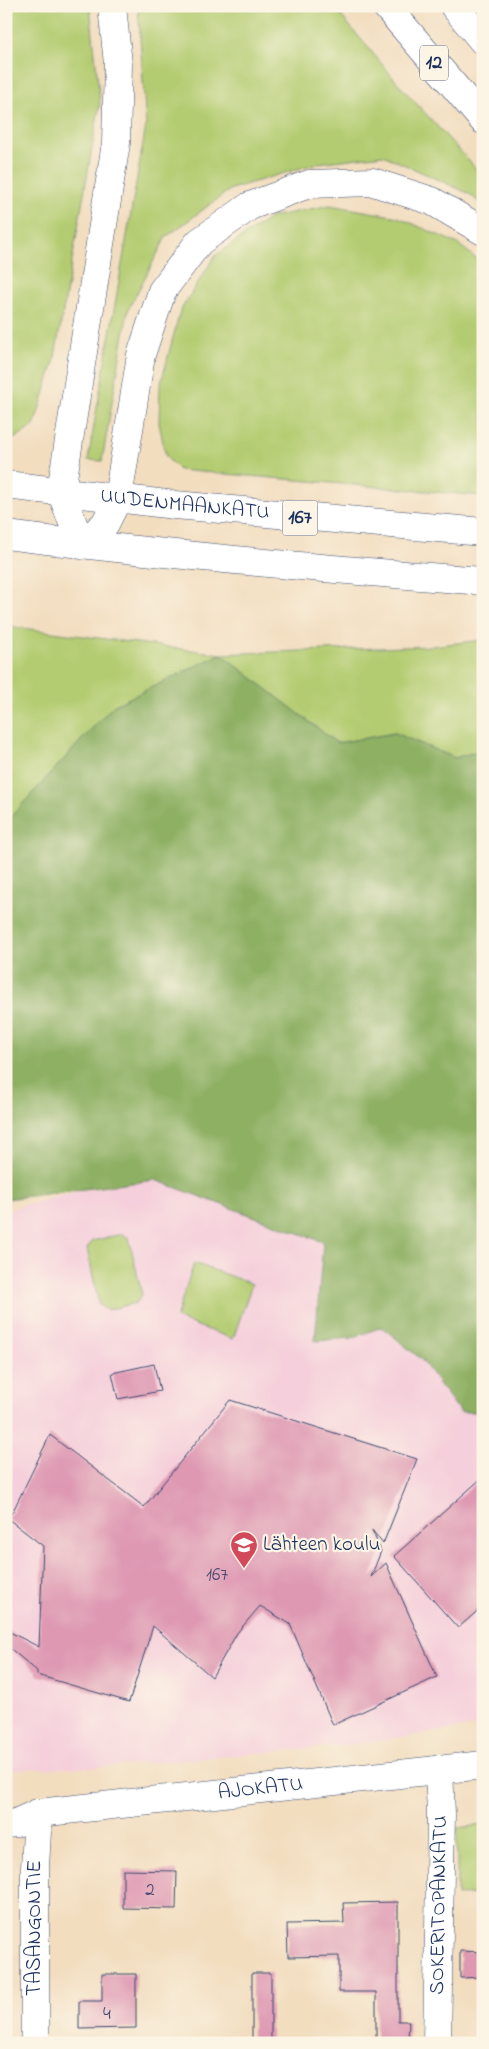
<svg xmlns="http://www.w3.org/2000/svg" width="489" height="2049" viewBox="0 0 489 2049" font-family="'Indie Flower',sans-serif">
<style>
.built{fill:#f5cfdb}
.green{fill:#b3cc71;stroke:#677e68}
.forest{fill:#8eb063;stroke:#547060}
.building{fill:#de98b2}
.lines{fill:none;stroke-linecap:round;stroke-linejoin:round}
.minor-casing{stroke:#3b496d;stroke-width:29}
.major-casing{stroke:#3b496d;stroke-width:29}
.highway-casing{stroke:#3b496d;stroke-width:29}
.minor{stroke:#fff;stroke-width:28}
.major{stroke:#fff;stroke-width:28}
.highway{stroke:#fff;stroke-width:28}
.labels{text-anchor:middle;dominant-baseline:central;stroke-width:4.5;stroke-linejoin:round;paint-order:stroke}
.number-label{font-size:19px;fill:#4c4973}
.shield{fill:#fcf5e5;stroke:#5e6a86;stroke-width:1}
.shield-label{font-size:20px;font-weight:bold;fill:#1b2f5e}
.street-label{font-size:21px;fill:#1b2f5e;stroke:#fcf5e5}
.poi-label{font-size:21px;fill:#1b2f5e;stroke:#fcf5e5;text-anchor:start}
</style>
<rect width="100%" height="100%" fill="#fcf5e5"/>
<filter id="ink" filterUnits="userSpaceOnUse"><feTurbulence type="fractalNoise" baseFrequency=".02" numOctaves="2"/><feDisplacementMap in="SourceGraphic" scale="10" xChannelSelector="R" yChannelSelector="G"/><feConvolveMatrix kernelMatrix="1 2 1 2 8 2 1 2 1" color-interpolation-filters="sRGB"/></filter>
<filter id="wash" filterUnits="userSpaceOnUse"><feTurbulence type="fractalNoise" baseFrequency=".0096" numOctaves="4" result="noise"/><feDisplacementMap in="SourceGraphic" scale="20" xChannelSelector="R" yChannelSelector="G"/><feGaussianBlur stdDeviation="1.12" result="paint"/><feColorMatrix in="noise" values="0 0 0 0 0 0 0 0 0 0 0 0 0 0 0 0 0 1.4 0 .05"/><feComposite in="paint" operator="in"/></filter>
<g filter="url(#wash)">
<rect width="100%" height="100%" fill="#f2ddbf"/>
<!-- built -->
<path class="built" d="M155 1180 323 1242 316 1340 352 1338 382 1326 421 1359 460 1412H483V1725L357 1744 103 1767 6 1770V1210L74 1192Z"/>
<!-- green -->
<path class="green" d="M6 6H90L100 103 54 362 34 426 6 444Z
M138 6H333L402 88 483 176V205L468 193 383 155 318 163 231 189 166 237 128 310 102 461 88 460 146 126Z
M330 205 398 217 458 244 483 264V496L179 470 166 457 159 423 160 387 180 311 215 256 271 217Z
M6 626 221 654 432 646 483 640V750L455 758 395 733 337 743 221 654 113 706 6 822Z
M122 1234 129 1238 142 1295 136 1303 107 1310 99 1305 87 1249 92 1241Z
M194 1263 252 1284 233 1339 176 1318Z
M483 1825V1894L457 1895V1828Z"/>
<!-- forest -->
<path class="forest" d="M221 654 337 743 395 733 455 758 483 750V1412H460L421 1359 382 1327 352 1338 315 1341 323 1242 155 1180 6 1199V822L113 706Z"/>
<g id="blocks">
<!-- building -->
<path class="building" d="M154 1364 160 1391 118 1399 112 1373Z
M230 1400 417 1459 383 1544 372 1530 381 1551 371 1577 386 1563 437 1677 333 1725 290 1624 260 1606 237 1633 212 1677 153 1626 129 1702 37 1675V1671L6 1645V1630L39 1647 43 1546 7 1518 13 1511 50 1435 144 1507Z
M483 1477V1606L458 1628 394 1556Z
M123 1870 177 1871 176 1909 123 1908Z
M398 1902V2021H409L408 2043H376V1992H339V1956L288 1957 287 1924 344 1923 343 1903Z
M460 1951 483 1952V1977L460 1978Z
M252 1973H271V2042H252Z
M102 1974H136V2028L79 2029V2001H102Z"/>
</g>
</g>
<g filter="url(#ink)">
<use href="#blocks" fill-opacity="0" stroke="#3b496d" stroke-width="1"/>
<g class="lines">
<!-- minor casing -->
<g class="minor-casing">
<g id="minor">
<path id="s1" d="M6 1824 16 1823 38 1813 483 1765"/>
<path id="s2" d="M35 2043V1868L38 1813"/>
<path id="s3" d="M437 2043 441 1814 439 1769"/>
</g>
</g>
<!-- major casing -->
<g class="major-casing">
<g id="major">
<path id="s4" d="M6 485 175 505 483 532"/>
<path d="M6 535C165 555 324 569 483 581"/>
</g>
</g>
<!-- highway casing -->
<g class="highway-casing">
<path id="highway" d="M112 6 118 64 116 143 61 491 81 545 105 524 118 498 141 355 162 291 199 242 250 206 309 184 373 182 432 201 483 231
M386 6 483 120
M454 6 483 41"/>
</g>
<!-- minor -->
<use href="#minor" class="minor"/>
<!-- major -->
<use href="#major" class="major"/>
<!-- highway -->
<use href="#highway" class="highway"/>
</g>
</g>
<!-- icons -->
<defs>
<g id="school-pin" transform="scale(1.4375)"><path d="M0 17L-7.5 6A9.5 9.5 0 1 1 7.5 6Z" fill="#d1495b" stroke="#fcf5e5"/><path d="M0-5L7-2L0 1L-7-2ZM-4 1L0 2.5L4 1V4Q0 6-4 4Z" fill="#fff"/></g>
</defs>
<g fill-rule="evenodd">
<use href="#school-pin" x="244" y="1545"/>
</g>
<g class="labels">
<!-- number labels -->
<g class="number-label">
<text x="217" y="1575">167</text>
<text x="150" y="1890">2</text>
<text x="107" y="2014">4</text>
</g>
<!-- shield labels -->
<g class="shield">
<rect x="420" y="45.5" width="28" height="35" rx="4"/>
<rect x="282.5" y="500.5" width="35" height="35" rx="4"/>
</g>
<g class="shield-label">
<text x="434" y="63">12</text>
<text x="300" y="518">167</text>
</g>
<!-- street labels -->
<g class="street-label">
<text stroke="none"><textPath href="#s4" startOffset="180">UUDENMAANKATU</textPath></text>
<text stroke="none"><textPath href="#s1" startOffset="258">AJOKATU</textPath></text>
<text stroke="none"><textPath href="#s3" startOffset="138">SOKERITOPANKATU</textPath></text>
<text stroke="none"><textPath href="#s2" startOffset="115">TASANGONTIE</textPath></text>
</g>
<!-- poi labels -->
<g class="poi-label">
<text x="263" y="1545">Lähteen koulu</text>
</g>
</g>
<!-- margin -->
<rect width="489" height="2049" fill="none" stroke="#fcf5e5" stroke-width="25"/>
</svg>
